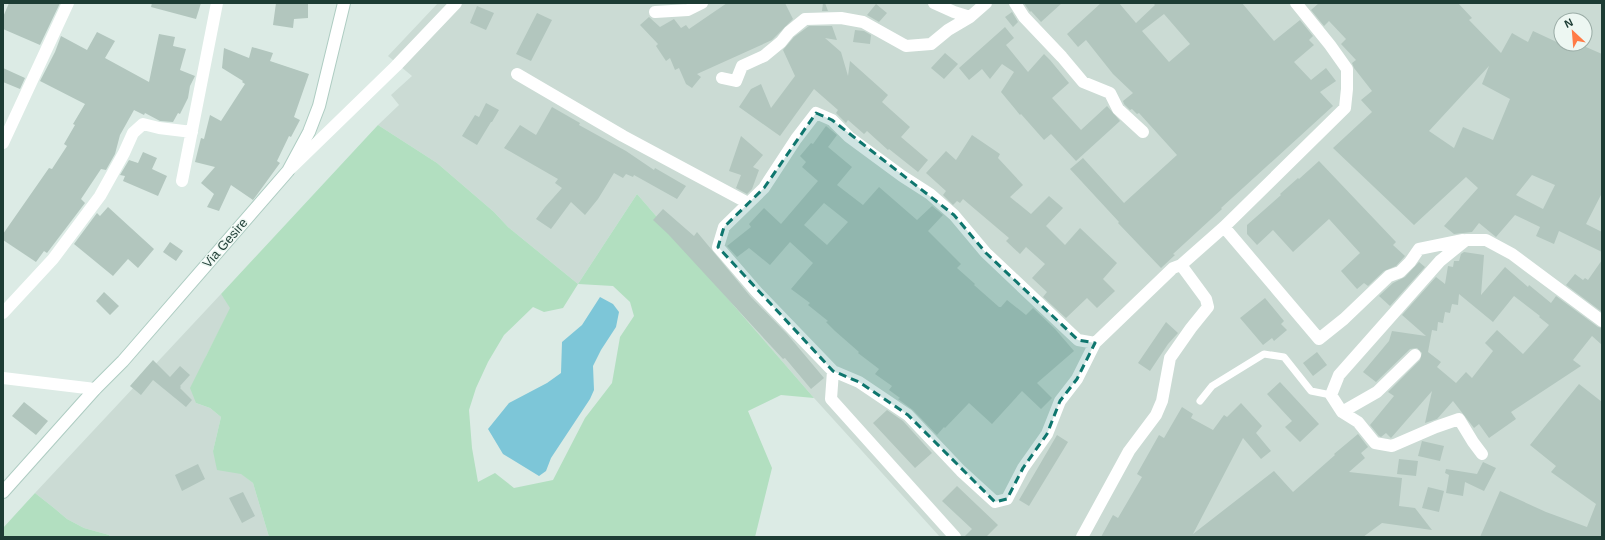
<svg xmlns="http://www.w3.org/2000/svg" width="1605" height="540" viewBox="0 0 1605 540" font-family="Helvetica,sans-serif">
<style>
.built{fill:#cbdbd4;fill-rule:evenodd}
.green{fill:#b2dfc0;fill-rule:evenodd}
.water{fill:#7dc6d8}
.building{fill:#b2c6be;fill-rule:evenodd}
.lines{fill:none;stroke-linecap:round;stroke-linejoin:round}
.secondary-casing{stroke:#aeccc2;stroke-width:14}
.service{stroke:#fff;stroke-width:7}
.minor{stroke:#fff;stroke-width:12}
.tertiary{stroke:#fff;stroke-width:12}
.secondary{stroke:#fff;stroke-width:12}
.marked{fill:#0f766e;fill-opacity:0.2;stroke:#0f766e;stroke-width:3;stroke-dasharray:8 5;stroke-linejoin:round}
.labels{text-anchor:middle;dominant-baseline:central;stroke-width:3;stroke-linejoin:round;paint-order:stroke}
.street-label{font-size:13px;fill:#1d3c34;stroke:#edf7f2}
</style>
<rect width="100%" height="100%" fill="#dcebe5"/>
<!-- built -->
<path class="built" d="M438 3H1602V537H940L814 398 637 194 578 284 508 227 494 212 437 163 378 125 399 105 391 95 412 76 388 56ZM1561 20H1585V44H1561Z
M221 294 231 308 206 356 196 403 210 408 221 417 213 451 253 483 269 537H111L109 535 84 528 67 519 54 508 35 493Z"/>
<!-- green -->
<path class="green" d="M378 125 437 163 494 212 508 227 578 284 637 194 814 398 781 395 748 411 772 468 755 537H269L253 483 241 474 217 470 213 451 221 417 210 408 196 403 190 388 230 308 221 294ZM578 284 613 286 630 302 634 316 620 337 612 383 585 418 553 480 514 488 495 473 478 482 472 448 469 410 476 388 488 362 504 335 533 307 544 312 563 308Z
M35 493 54 508 67 519 84 528 109 535 111 537H3V528Z"/>
<!-- water -->
<path class="water" d="M600 297 613 304 619 312 616 327 601 350 593 366 594 390 590 399 551 458 546 471 539 476 503 454 488 429 509 403 547 383 561 373 562 342 582 325Z"/>
<!-- building -->
<path class="building" d="M9 3H60L40 45 3 29V17Z
M152 3H201L196 19 151 7Z
M276 3H308V18L294 19 293 28 273 25Z
M727 3H785L793 19 772 40 697 74 701 77 692 88 686 84 679 68 675 70 670 58 666 61 656 46 658 44 640 25 649 17 660 27 674 19 681 28 686 25 689 29Z
M823 3H825L828 11H822Z
M1024 3H1062L1041 22 1031 11 1030 12Z
M1101 3H1119L1136 23 1155 5 1153 3H1242L1274 41 1300 20 1313 36 1309 40 1314 45 1294 62 1311 80 1326 68 1336 81 1320 92 1333 106 1221 208 1222 209 1173 254 1175 255 1161 268 1118 223 1119 222 1070 169 1083 158 1124 203 1177 155 1139 113 1137 114 1132 109 1130 110 1124 104 1123 101 1133 93 1113 74 1086 40 1078 47 1067 34ZM1164 14 1190 44 1169 62 1142 31Z
M1319 3H1458L1472 18 1469 20 1501 53 1512 33 1528 42 1533 31 1561 44H1579L1602 54V193L1586 224 1602 232V252L1559 231 1554 244 1536 236 1540 227 1515 215 1496 237 1479 223 1472 232 1454 234 1444 226 1478 188 1466 177 1414 225 1333 148 1372 112 1361 100 1372 91 1354 68 1352 63 1356 60 1341 44 1346 39 1329 21 1324 26 1311 10ZM1489 66 1482 84 1510 99 1493 140 1463 127 1454 148 1429 131ZM1532 175 1555 185 1543 209 1516 195Z
M876 4 887 13 879 22 867 15Z
M477 6 494 13 486 30 470 23Z
M1012 12 1018 22 1013 27 1005 17Z
M537 13 552 20 531 61 516 54Z
M809 26H832L837 40 825 38 841 52 848 76 850 61 888 95 882 102 910 127 901 137 928 160 918 172 889 149 888 150 867 131 864 134 848 120 846 123 836 113 838 110 814 89 780 136 739 107 751 89 761 84 771 108 795 76 783 50 794 37Z
M1005 27 1014 38 1006 45 1028 72 1044 54 1050 60 1069 83 1052 98 1081 130 1107 106 1120 121 1076 161 1051 134 1044 140 1021 114 1020 115 1001 92 1014 72 1002 64 990 79 982 69 969 80 959 68Z
M855 30 864 31 871 35 870 44 853 42Z
M97 32 115 41 105 58 149 82 159 34 175 37 173 46 186 49 180 70 195 76 190 86 188 98 180 114 178 113 173 122 160 121 145 113 144 115 134 110 120 135 115 154 106 170 101 169 81 199 85 203 47 253 44 251 36 262 3 240V234L49 168 52 169 67 146 64 144 75 125 73 124 85 104 40 81 55 52 61 36 87 50Z
M252 47 273 53 270 61 309 74 294 117 300 120 291 137 289 136 277 161 280 163 253 200 231 185 219 211 207 207 214 194 201 183 215 167 195 162 201 138 204 139 210 115 221 121 245 84 242 82 243 81 222 68 224 48 249 58Z
M945 53 958 64 944 79 931 68Z
M3 68 25 78 20 89 3 82Z
M486 103 499 110 492 122H491L477 145 462 136 475 115 479 117Z
M552 107 580 123 579 125 626 151 654 170 655 168 686 186 677 199 634 175 633 177 626 174 623 178 614 173 598 199 585 215 571 202 551 229 536 219 545 207 562 188 555 183 558 179 504 148 520 125 536 135Z
M826 126 837 135 828 147 852 167 837 185 863 205 879 187 917 220 932 206 943 215 928 231 961 264 957 268 975 284 974 285 999 307H1001L1007 300 1026 315 1033 308 1055 329 1074 351 1037 383 1052 398 1041 409 1022 391 992 424 969 403 945 428 944 427 937 435 913 410 898 399 900 398 889 390 892 386 875 374 879 369 858 353 859 352 835 331 826 322 828 321 808 305 810 303 791 289 813 263 790 242 770 265 749 248 737 257 727 246 751 227 749 224 764 208 781 224 818 181 802 167 806 162 800 156 811 143 813 144ZM824 203 848 222 827 245 804 225Z
M972 135 1000 154 998 158 1023 185 1010 197 1031 214 1049 196 1063 208 1046 226 1065 245 1080 228 1117 263 1103 279 1115 291 1097 308 1087 298 1066 318 1043 297 1047 292 1032 278 1045 264 1026 247 1020 254 1006 241 1009 238 963 199 960 203 957 201 953 205 943 195 946 191 926 173 946 151 956 160Z
M741 136 763 155 753 167 759 170 752 189 747 194 736 188 741 175 729 171Z
M143 152 157 158 152 169 167 176 158 196 123 181 125 176 120 175 129 160 138 163Z
M1319 161 1396 242 1393 245 1405 256 1396 266 1384 271 1368 286 1364 283 1357 289 1341 271 1360 253 1329 219 1293 252 1273 230 1257 245 1247 234V225L1281 195 1280 194 1298 178 1299 179Z
M108 207 154 249 138 268 128 259 113 276 74 244 97 213 100 216Z
M663 209 694 236 697 232 750 296 787 334 824 378 811 389 785 358 783 359 668 234 653 220Z
M170 242 183 251 176 261 163 252Z
M1464 252 1484 255 1481 295 1505 267 1528 287 1529 285 1551 303 1556 296 1598 327 1602 328V345L1592 336 1573 360 1581 366 1511 412 1516 419 1489 438 1479 424 1474 428 1453 401 1437 419 1425 423 1432 391 1391 438 1386 433 1381 437 1379 436 1370 425 1394 396 1388 392 1420 360 1422 353 1417 348 1410 349 1376 382 1363 372 1389 341 1392 331 1426 336 1402 315 1436 277 1445 284 1448 266 1453 267 1454 261H1459L1461 254ZM1459 294 1493 322 1514 296 1540 316 1539 317 1549 325 1523 354 1497 330 1485 343 1493 351 1472 378 1466 372 1456 383 1437 367 1441 362 1428 352 1432 330 1437 331 1438 322 1443 323 1445 312 1450 313 1452 304 1458 305Z
M1602 260V312L1566 285 1575 274 1583 280 1585 278 1588 280Z
M1419 262 1425 267 1390 306 1379 296 1393 283 1405 277Z
M104 292 119 306 110 315 96 301Z
M1265 298 1284 321 1281 324 1287 330 1274 341 1272 338 1263 345 1240 318Z
M1166 322 1178 333 1168 344 1150 371 1138 363Z
M1317 352 1327 365 1313 376 1303 363Z
M153 360 170 377 180 366 190 375 180 386 181 387 180 388 192 400 186 407 153 380 141 395 130 386Z
M1280 382 1319 424 1300 442 1285 427 1292 421 1267 394Z
M1579 384 1602 402V537H1480L1500 491 1546 512 1587 527 1596 504 1551 472 1556 466 1530 445Z
M24 402 48 421 36 435 12 416Z
M1241 403 1262 426 1256 433 1271 451 1261 459 1243 438 1193 534 1274 471 1293 492 1335 455 1334 454 1358 434 1368 447 1361 453 1365 458 1349 472 1402 478 1399 506 1415 508 1432 530 1382 523 1363 537H1101L1113 515 1118 518 1142 477 1137 474 1159 435 1164 438 1182 407 1193 414 1191 418 1213 430 1224 415 1227 417Z
M887 410 903 421 932 453 915 468 873 423Z
M1057 435 1068 442 1029 506 1019 500Z
M1422 441 1444 446 1440 461 1418 456Z
M1399 459 1418 461 1416 476 1397 474Z
M1483 462 1496 468 1484 491 1465 482 1463 496 1446 493 1449 475 1445 473 1446 469 1477 474Z
M198 464 205 479 182 491 175 475Z
M957 486 998 525 986 537H964L972 529 942 501Z
M1428 487 1444 491 1439 512 1422 508Z
M243 492 255 516 242 523 229 498Z"/>
<g class="lines">
<!-- secondary casing -->
<g class="secondary-casing">
<path id="secondary" d="M3 492 95 389 123 361 288 171 309 132 319 106 344 3"/>
</g>
<!-- service -->
<path class="service" d="M1200 401 1212 386 1264 354 1284 357 1311 391 1331 395"/>
<!-- minor -->
<path class="minor" d="M934 3 954 12 970 17 986 3
M1015 3 1024 17 1062 57 1083 82 1110 93 1118 109 1143 132
M655 12 688 10 702 3
M517 74 623 136 748 203
M722 78 736 81 742 66 764 56 781 42 789 32 805 19 841 18 863 22 906 46 931 44 948 30 970 17
M3 143 68 3
M290 169 396 66 456 3
M182 181 217 3
M1224 227 1319 339 1344 319 1389 276 1400 272 1410 262 1419 249 1463 240
M3 313 53 259 100 196 124 153 133 133 143 124 159 128 192 132
M1095 343 1077 379 1060 401 1047 434 1023 468 1007 499 995 502 961 471 908 415 859 382 833 371 756 291 718 247 724 227 764 188 796 139 816 113 832 120 849 137 902 176 930 194 954 215 986 253 1078 340 1095 343 1173 268 1181 265 1224 227 1345 108 1347 89V69L1330 45 1296 3
M1415 355 1377 392 1342 412 1331 395 1339 375 1440 261 1466 240H1486L1512 254 1602 321
M833 371 831 399 955 537
M1342 412 1358 422 1375 443 1392 446 1436 427 1459 419 1473 442 1482 454
M1082 537 1129 451 1156 415 1162 401 1170 358 1191 328 1208 307 1206 299 1181 265"/>
<!-- tertiary -->
<path class="tertiary" d="M3 378 95 389"/>
<!-- secondary -->
<use href="#secondary" class="secondary"/>
</g>
<!-- marked area -->
<path class="marked" d="M816 113 832 120 954 215 986 253 1078 340 1095 343 1077 379 1060 401 1047 434 1023 468 1007 499 995 502 908 415 859 382 833 371 718 247 724 227 764 188Z"/>
<g class="labels">
<!-- street labels -->
<g class="street-label">
<text transform="translate(225 243) rotate(-49)">Via Gesire</text>
</g>
</g>
<!-- border -->
<rect width="1605" height="540" fill="none" stroke="#1d3c34" stroke-width="8"/>
<!-- north arrow -->
<g transform="translate(1573 32) rotate(334)"><circle r="19" fill="#edf7f2" stroke="#9aaca6"/>
<path d="M0-3L7 15L0 10L-7 15Z" fill="#ff7b46"/>
<text y="-6" font-size="11" font-weight="bold" text-anchor="middle" fill="#1d3c34">N</text>
</g>
</svg>
